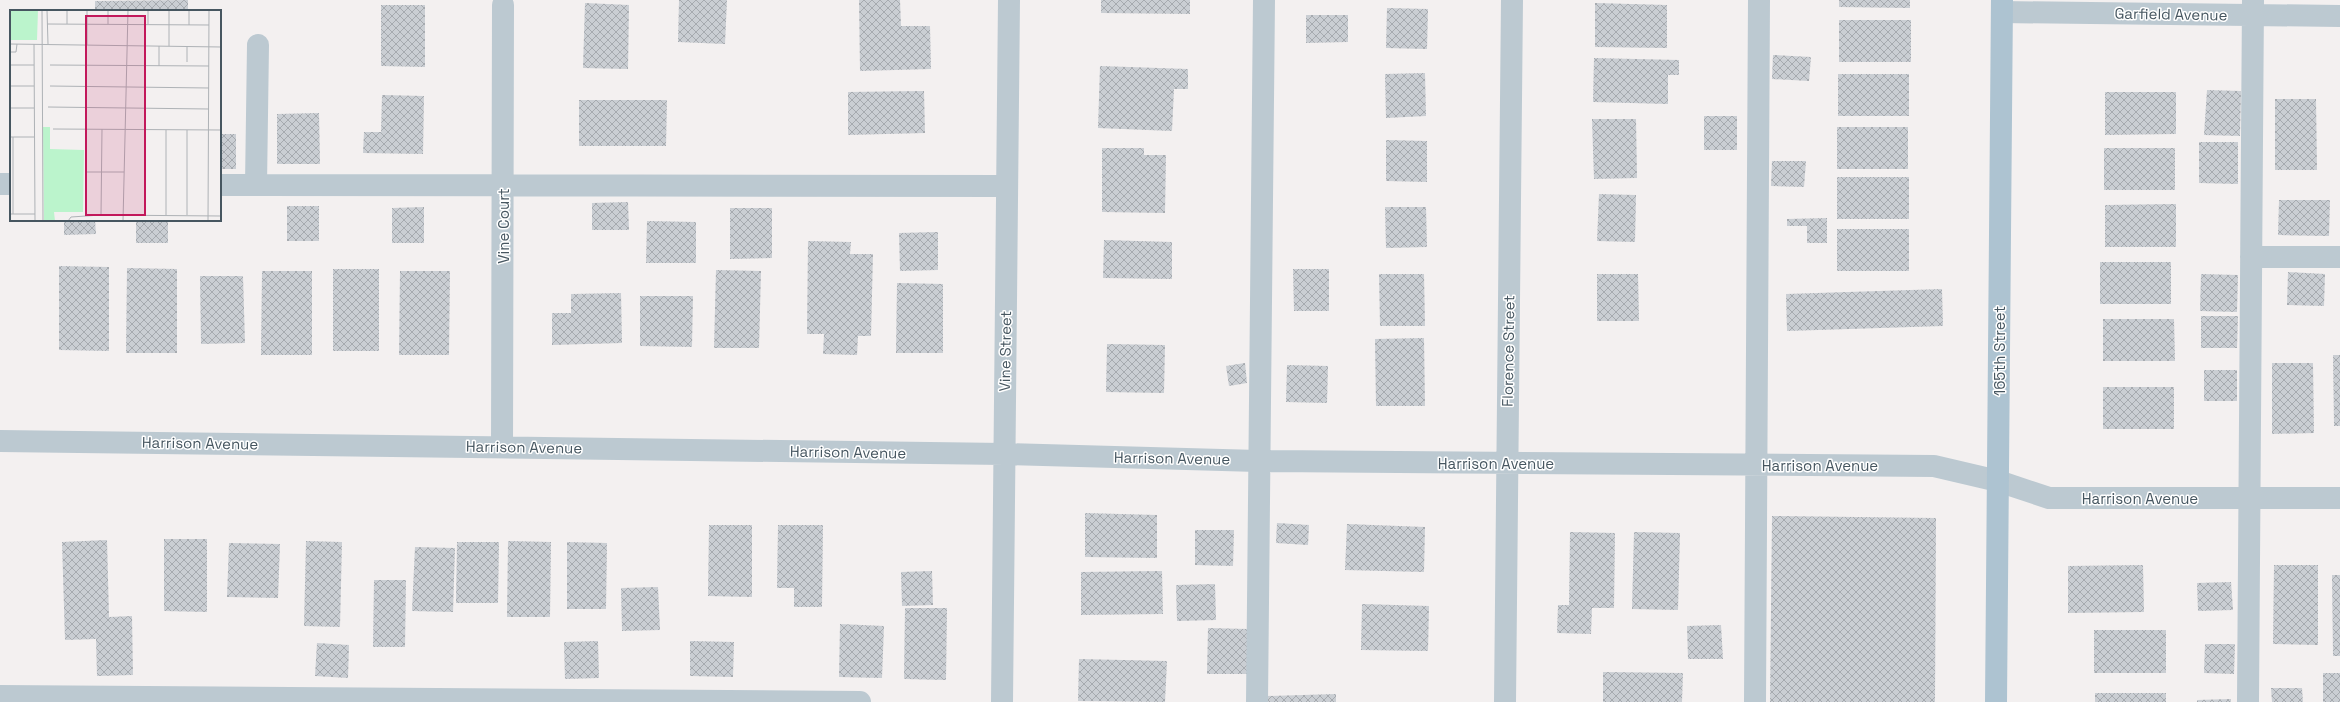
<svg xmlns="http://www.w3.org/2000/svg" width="2340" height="702" viewBox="0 0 2340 702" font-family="'Space Grotesk',sans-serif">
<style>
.building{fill:url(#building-cross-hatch)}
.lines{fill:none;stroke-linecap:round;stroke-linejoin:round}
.minor{stroke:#bcc9d1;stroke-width:22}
.major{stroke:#adc3d1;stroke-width:22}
.labels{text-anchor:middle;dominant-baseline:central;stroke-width:3;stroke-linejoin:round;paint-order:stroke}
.street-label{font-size:15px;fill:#465660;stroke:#fff}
.inset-road{fill:none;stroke:#aeb2b6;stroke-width:1}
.view{fill:#c2185b;fill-opacity:0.15;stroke:#c2185b;stroke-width:2}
.inset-edge{fill:none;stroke:#465660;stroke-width:2}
</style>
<defs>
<pattern id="building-cross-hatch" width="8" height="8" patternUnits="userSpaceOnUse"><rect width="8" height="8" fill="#caced3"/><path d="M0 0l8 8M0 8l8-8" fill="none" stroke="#a6aaaf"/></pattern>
</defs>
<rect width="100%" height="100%" fill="#f3f0f0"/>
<!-- building -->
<path class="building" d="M188 0V11H95V1Z
M679 0H727L725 44 678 42Z
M859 0H900L901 26H930L931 69 860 71Z
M1101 0H1190V14L1101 13Z
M1839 0H1910V8L1839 7Z
M585 3 629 5 628 69 583 68Z
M1595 3 1667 5V48L1595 47Z
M381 5H425V67L381 66Z
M1387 8 1428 9 1427 49 1386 48Z
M1306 15H1348V42L1306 43Z
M1839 20H1911V62H1839Z
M1773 55 1811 57 1809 81 1772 79Z
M1594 58 1679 60V75H1668V104L1593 102Z
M1100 66 1188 69V89H1174L1172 131 1098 128Z
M1425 73 1426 116 1386 118 1385 74Z
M1838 74H1909V116H1838Z
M2207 90 2241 91 2240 136 2204 135Z
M924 91 925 133 848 135V92Z
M2105 92H2176V134L2105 135Z
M382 95 424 96 423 154 363 153 364 132H381Z
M2275 99H2316L2317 170H2275Z
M579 100H667L666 146H579Z
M319 113 320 164H277V114Z
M1704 116H1737V150H1704Z
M1592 119H1636L1637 178 1594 179Z
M1837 127H1908V169H1837Z
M220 134H236V169H220Z
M1386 140 1427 141V182L1386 181Z
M2199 142H2238V184L2199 183Z
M1102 148H1144V155H1166L1165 213 1102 212Z
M2104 148H2175V190H2104Z
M1772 161H1806L1804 187 1771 186Z
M1837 177H1909V219H1837Z
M1599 194 1636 195 1635 242 1597 241Z
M2279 200H2330L2329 236 2278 235Z
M628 202 629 230H592V203Z
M2176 204V247H2105V205Z
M287 206H319V241H287Z
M424 207V243H392V208Z
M1385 207H1426L1427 247 1386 248Z
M730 208H772V258L730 259Z
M1827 218V243H1807V226H1787V219Z
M64 220H95L96 234 64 235Z
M136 220H168V243H136Z
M647 221 696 222V263H646Z
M1837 229H1909V271H1837Z
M938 232V270L900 271 899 233Z
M1104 240 1172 242V279L1103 278Z
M808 241 851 242 850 254H873L871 336H858L857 355 823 354 824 334H807Z
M2100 262H2171V304H2100Z
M59 266 109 267V351L59 350Z
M127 268 177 269V353H126Z
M333 269H379V351H333Z
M1293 269H1329V311H1294Z
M716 270 761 271 759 348H714Z
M262 271H312V355H261Z
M400 271H450L449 355H399Z
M2288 272 2325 274 2324 306 2287 305Z
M1379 274H1424L1425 326H1380Z
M1597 274H1638L1639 321H1597Z
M2201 274 2238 275 2237 312 2200 311Z
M200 276H243L245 343 201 344Z
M897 283 943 284V353H896Z
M1942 289 1943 326 1787 331 1786 294Z
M621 293 622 343 552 345V313H571V294Z
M640 296H693L692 347 640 346Z
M2201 316H2238L2237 348H2201Z
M2103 319H2174L2175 361H2103Z
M1424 338 1425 406H1376L1375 339Z
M1107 344 1165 345 1164 393 1106 392Z
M2333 355H2340V426H2334Z
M1245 363 1247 383 1229 386 1226 366Z
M2272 363H2313L2314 433 2272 434Z
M1287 365 1328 366 1327 403 1286 402Z
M2204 370H2237V401H2204Z
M2103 387H2174V429H2103Z
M1085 513 1157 515V558L1085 557Z
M1772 516 1936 518 1935 702H1770Z
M1277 523 1309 525 1308 545 1276 543Z
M1347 524 1425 527 1424 572 1345 570Z
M709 525H752V597L708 596Z
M778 525H823L822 607H794V588H777Z
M1195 530H1234L1233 566 1195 565Z
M1570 532 1615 533 1614 608H1592L1591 634 1557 633 1558 605H1569Z
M1634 532 1680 533 1678 610 1632 609Z
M164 539H207V612L164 611Z
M107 540 109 617 132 616 133 675 97 676 96 639 65 640 62 542Z
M306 541 342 542 340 627 304 626Z
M508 541 551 542 550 617H507Z
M457 542H499L498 603H456Z
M567 542 607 543 606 609H567Z
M229 543 280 544 278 598 227 597Z
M415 547 455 548 453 612 412 611Z
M2143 565 2144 612 2068 613V566Z
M2274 565H2318V645L2273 644Z
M932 571 933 605 902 606 901 572Z
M1162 571 1163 614 1081 615V572Z
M2332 575H2340V656H2333Z
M374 580H406L405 647H373Z
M2231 582 2233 610 2198 611 2197 583Z
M1215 584 1216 620 1177 621 1176 585Z
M658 587 660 630 622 631 621 588Z
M1362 604 1429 606 1428 651 1361 650Z
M905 608H947L946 680 904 679Z
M840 624 884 626 882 678 839 677Z
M1721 625 1723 659H1688L1687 626Z
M1208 628 1248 629 1247 674H1207Z
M2094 630H2166V673H2094Z
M598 641 599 678 565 679 564 642Z
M690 641 734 642 733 677 690 676Z
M317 643 349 645 348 678 315 676Z
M2205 644H2235L2234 674 2204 673Z
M1079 659 1167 661 1165 702 1078 701Z
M1603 672 1683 673 1682 702H1603Z
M2323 673H2340V702H2323Z
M2271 688H2302L2303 702H2272Z
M2095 693H2166V702H2095Z
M1336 694V702H1267V696Z
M2231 699V702H2197V700Z"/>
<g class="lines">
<!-- minor -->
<path class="minor" d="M2002 12 2340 16
M0 184H11
M220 185 1007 186
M256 185 258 45
M2251 257H2340
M0 441 1004 454 1258 461 1934 466 1998 481 2049 498H2340
M502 447 503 5
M0 696 860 702
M1002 702 1009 0
M1257 702 1264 0
M1505 702 1512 0
M1755 702 1759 0
M2248 702 2253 0"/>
<!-- major -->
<path class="major" d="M1996 702 2002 0"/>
</g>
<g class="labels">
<!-- street labels -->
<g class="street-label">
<text transform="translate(2171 14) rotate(1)">Garfield Avenue</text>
<text transform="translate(503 226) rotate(-90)">Vine Court</text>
<text transform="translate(1005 351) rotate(-89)">Vine Street</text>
<text transform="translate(1508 351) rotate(-89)">Florence Street</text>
<text transform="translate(1999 351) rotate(-90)">165th Street</text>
<text transform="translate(200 443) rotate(1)">Harrison Avenue</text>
<text transform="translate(524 447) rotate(1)">Harrison Avenue</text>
<text transform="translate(848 452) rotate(1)">Harrison Avenue</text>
<text transform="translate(1172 458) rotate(1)">Harrison Avenue</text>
<text x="1496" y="463">Harrison Avenue</text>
<text x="1820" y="465">Harrison Avenue</text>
<text x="2140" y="498">Harrison Avenue</text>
</g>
</g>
<!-- overview -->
<g transform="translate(10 10)">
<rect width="211" height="211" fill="#f3f0f0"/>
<path d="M33 117H40V139L74 140 73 202H44L45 211H34Z" fill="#bbf4cc"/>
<path d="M0 0H28L27 30H0Z" fill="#bbf4cc"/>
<path class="inset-road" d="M32 0 33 211M37 0 38 34M138 0V14M37 14 199 15M57 14V0M98 14V0M179 15V0M0 34 211 37M24 34 25 211M77 35V0M149 36V56M159 36V0M0 42H6L7 34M177 52V36M0 55H24M40 55 199 56M0 76H24M40 76 199 78M38 97 199 99M0 98H24M43 119 211 120M0 127H24M76 162H114M0 204H25M3 204V127M91 205 92 119M135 205V120M156 205V120M177 205V120M58 211 61 207 91 205 211 206M113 211 118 0M198 211 199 0"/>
<path class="view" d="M76 6H135V205H76Z"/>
<rect width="211" height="211" class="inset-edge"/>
</g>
</svg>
